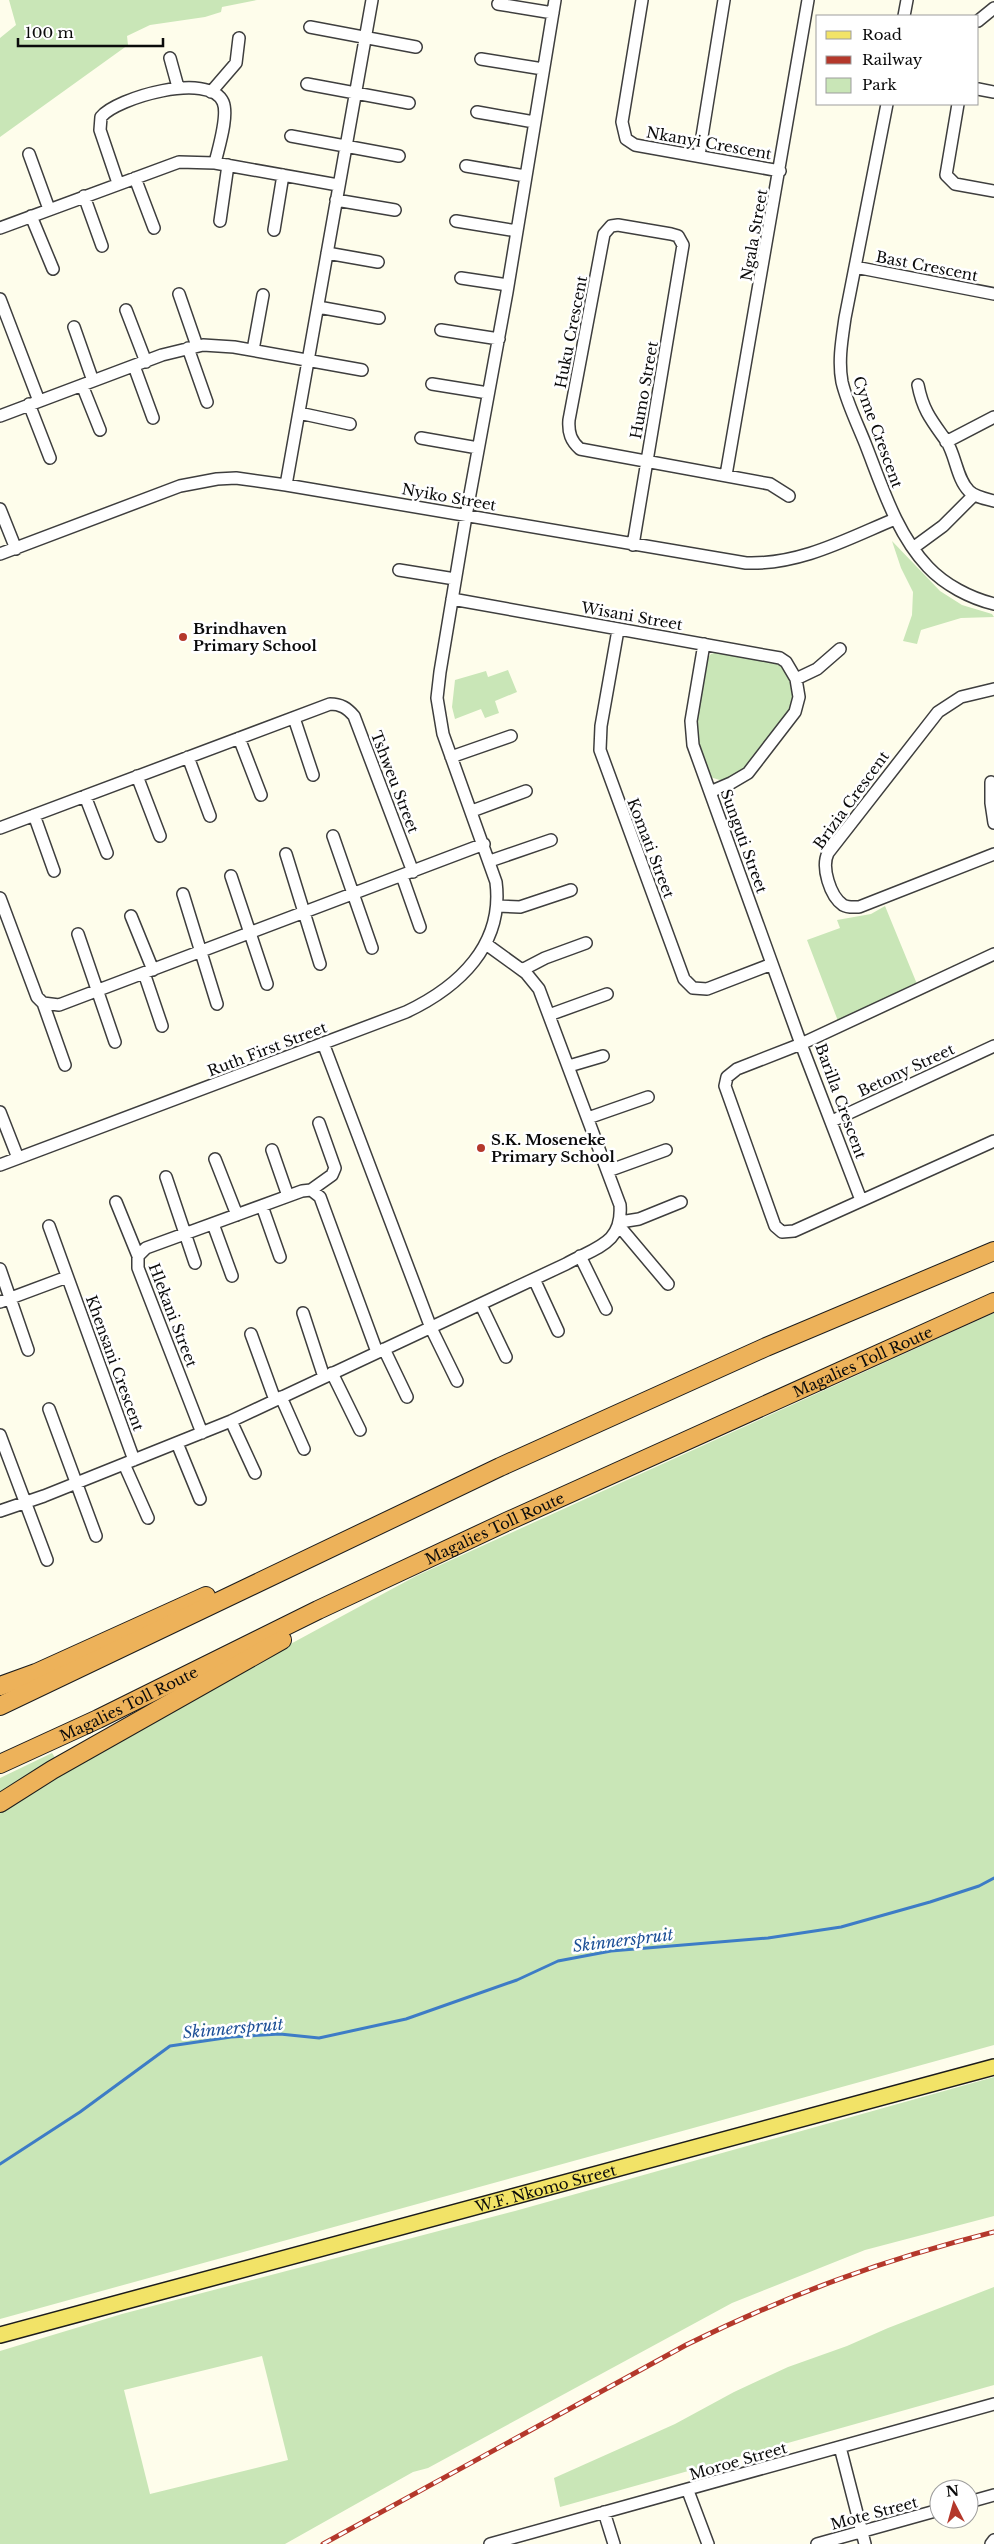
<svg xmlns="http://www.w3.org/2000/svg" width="994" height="2544" viewBox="0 0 994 2544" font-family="'Libre Baskerville',serif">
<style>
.green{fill:#c9e6b7;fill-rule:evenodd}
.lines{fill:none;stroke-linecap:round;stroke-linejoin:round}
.stream{stroke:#3d7cc6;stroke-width:3}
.minor-casing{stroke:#3e3e3e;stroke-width:14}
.major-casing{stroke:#1c1c1c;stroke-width:18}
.highway-casing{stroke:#1c1c1c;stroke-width:20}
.minor{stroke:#fff;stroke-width:11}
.major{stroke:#f2e367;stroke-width:15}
.highway{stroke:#edb25a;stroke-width:18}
.rail-casing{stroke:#b4382b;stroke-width:5}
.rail{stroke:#fff;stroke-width:3;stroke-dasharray:9;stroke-linecap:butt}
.poi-dot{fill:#b4382b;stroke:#fff;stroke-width:2}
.labels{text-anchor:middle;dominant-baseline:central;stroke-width:5;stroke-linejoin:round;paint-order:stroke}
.street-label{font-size:15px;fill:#0b0b0b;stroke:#fff}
.poi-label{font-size:15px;font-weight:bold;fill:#0b0b0b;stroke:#fff;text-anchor:start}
.water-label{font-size:16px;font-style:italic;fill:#1c4f96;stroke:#fff}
</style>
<rect width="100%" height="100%" fill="#fefdeb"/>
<!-- green -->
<path class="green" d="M9 0H257L222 7 221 12 205 17 150 25 127 36 128 45 0 137V38L16 25Z
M892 541 940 591 962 605 992 614 994 617 961 618 921 630 917 644 903 641 912 615 913 592 901 568Z
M721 651 774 662 783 668 793 686 794 705 743 769 723 781 710 777 707 772 695 731 696 718 706 660 711 654Z
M508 670 517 692 495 701 499 713 485 718 481 709 455 719 452 707 455 680 486 671 488 677Z
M885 906 917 984 838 1021 807 940 840 928 837 920 871 914Z
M994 1313V2045L0 2319V1810L233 1675 416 1576Z
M52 1753 56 1759 0 1792V1778Z
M994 2077V2216L865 2250 732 2303 428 2468 413 2472 285 2544H0V2351L122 2314 515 2211ZM262 2356 288 2460 150 2494 124 2390Z
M994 2287V2385L560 2507 554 2478 675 2424 734 2392 788 2367 847 2346 888 2328Z"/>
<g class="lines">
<!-- stream -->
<path class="stream" d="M0 2164 80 2112 170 2046 231 2037 280 2034 319 2038 406 2019 517 1980 558 1961 611 1951 768 1938 841 1927 930 1902 979 1886 994 1878"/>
<!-- minor casing -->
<g class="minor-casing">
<path id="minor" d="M642 0 622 122 626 139 635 145 780 171
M498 4 553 13
M904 16 907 0
M978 21 994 8
M310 27 416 47
M170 58 178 87
M481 59 543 69
M307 84 409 103
M978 89 994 92
M211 92 236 63 239 38
M887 104 845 318C842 339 838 361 842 382 847 403 857 423 865 443 882 486 896 533 928 567 945 585 970 598 994 604
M958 104 946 175 955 184 994 191
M477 112 534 122
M291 136 399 156
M29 154 49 209
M699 155 724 0
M466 166 525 176
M135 178 154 228
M118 183 100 130 101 117C116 98 209 71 223 102 229 116 218 149 215 163
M84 196 102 246
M336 200 395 210
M31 216 53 269
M220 221 228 165
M456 221 517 231
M0 228 179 162 215 163 338 185
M274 230 283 175
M327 253 378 262
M855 267 994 294
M461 278 508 285
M179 294 197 346
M0 299 39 401
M318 307 379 318
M126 310 146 362
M74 327 93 381
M441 330 499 339
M188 348 207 402
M253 350 263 295
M134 366 153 418
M432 384 488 393
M82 385 100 430
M918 385C923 411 932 421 947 442 956 457 957 479 969 491 975 497 986 499 994 501
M29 404 50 458
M299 413 350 424
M0 416 162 355 203 345 234 347 362 370
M421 438 478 448
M946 442 994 417
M726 475 808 0
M286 485 372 0
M0 509 16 549
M633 545 683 245 678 236 671 234 618 225 611 226 604 234 569 420C568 433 571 441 580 449L770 484 789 496
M913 548 943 526 974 495
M0 554 180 486 217 479 236 478 286 485 746 563C800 565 847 539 895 519
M399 570 455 579
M452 599 780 658 786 662 796 679 799 697 795 712 748 773 731 783 710 792
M618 630 601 726 600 750 684 979 693 988 707 989 772 964
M704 644 691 721 693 745 801 1044 861 1200
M796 679 817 669 840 649
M994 689 961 697 938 712 828 853C821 867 830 896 843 905 848 908 854 907 859 907L994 854
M294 718 313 775
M239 738 261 795
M188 757 210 816
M451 757 511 736
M137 776 160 836
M991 782V803L994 823
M85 796 107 853
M472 811 526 791
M34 815 54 871
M0 828 330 704C341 704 347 708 354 716L413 872
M333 836 372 948
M286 854 320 964
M490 861 551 840
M231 876 267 984
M402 876 420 927
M183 894 217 1004
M0 898 37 997 43 1003 59 1005 484 844
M497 906 520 907 571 890
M131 916 153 970
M78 934 115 1042
M994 954 801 1044 737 1069 727 1077 725 1086 775 1226 782 1232 794 1231 994 1141
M522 970 545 958 586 943
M144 973 162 1026
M43 1003 65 1065
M549 1015 607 994
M323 1043 431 1328 457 1381
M569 1066 603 1056
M0 1112 18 1158
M588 1118 648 1097
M832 1121 994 1046
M272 1150 288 1196
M215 1159 237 1215
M0 1165 406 1012C459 987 504 945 496 882L443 734 437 698 440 672 466 516 507 292 555 0
M608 1171 666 1150
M166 1177 195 1263
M311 1190 332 1175 335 1168 319 1123
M116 1202 138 1256
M262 1206 280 1257
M620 1222 639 1219 681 1202
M213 1224 232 1276
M49 1226 134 1460
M620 1227 668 1284
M580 1256 606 1309
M0 1269 28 1350
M534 1279 558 1331
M0 1302 67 1277
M481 1305 506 1357
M303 1313 324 1377
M251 1334 275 1400
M384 1349 407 1397
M332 1373 360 1430
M281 1397 304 1449
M49 1409 96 1536
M231 1421 255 1473
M202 1433 138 1268V1256L146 1248 302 1191 311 1190 320 1197 377 1352
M0 1435 47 1560
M177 1443 200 1499
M124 1464 148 1518
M0 1511 44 1496 231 1421 566 1264C596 1247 623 1244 620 1205L539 989 526 973 486 944
M840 2447 865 2544
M688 2491 708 2544
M969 2502 994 2495
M604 2512 614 2544
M490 2544 994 2404
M817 2544 939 2510
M991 2544 994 2540"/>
</g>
<!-- major casing -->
<g class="major-casing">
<g id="major">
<path id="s1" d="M0 2335 994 2067"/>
</g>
</g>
<!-- highway casing -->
<g class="highway-casing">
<g id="highway">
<path d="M0 1686 36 1673 206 1596"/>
<path d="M0 1706 500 1467 766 1347 994 1251"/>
<path id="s2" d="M0 1764 98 1719 318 1610 506 1522 994 1302"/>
<path d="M0 1803 52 1770 282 1640"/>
</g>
</g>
<!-- minor -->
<use href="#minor" class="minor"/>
<!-- major -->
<use href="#major" class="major"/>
<!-- highway -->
<use href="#highway" class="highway"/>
<!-- rail casing -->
<g class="rail-casing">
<path id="rail" d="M323 2544 686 2345C790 2294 882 2260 994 2232"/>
</g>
<!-- rail -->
<use href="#rail" class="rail"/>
</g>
<!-- markers -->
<g class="poi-dot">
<circle cx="183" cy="637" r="5"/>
<circle cx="481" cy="1148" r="5"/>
</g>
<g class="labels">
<!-- street labels -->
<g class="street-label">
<text transform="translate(709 143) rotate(10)">Nkanyi Crescent</text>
<text transform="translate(754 235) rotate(-80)">Ngala Street</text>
<text transform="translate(927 266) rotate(11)">Bast Crescent</text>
<text transform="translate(571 332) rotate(-79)">Huku Crescent</text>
<text transform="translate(644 390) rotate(-80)">Humo Street</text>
<text transform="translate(878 432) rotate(70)">Cyme Crescent</text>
<text transform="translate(449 497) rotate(10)">Nyiko Street</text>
<text transform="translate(632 616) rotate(10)">Wisani Street</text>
<text transform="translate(395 782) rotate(69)">Tshweu Street</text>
<text transform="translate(851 800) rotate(-54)">Brizia Crescent</text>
<text transform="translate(744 841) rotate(70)">Sunguti Street</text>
<text transform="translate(651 848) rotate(69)">Komati Street</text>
<text transform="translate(267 1049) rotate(-21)">Ruth First Street</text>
<text transform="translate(906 1070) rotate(-25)">Betony Street</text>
<text transform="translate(841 1101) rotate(70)">Barilla Crescent</text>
<text transform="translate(173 1315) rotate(69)">Hlekani Street</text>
<text stroke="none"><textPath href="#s2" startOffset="952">Magalies Toll Route</textPath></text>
<text transform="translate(115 1363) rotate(70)">Khensani Crescent</text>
<text stroke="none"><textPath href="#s2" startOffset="548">Magalies Toll Route</textPath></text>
<text stroke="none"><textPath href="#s2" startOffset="142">Magalies Toll Route</textPath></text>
<text stroke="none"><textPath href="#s1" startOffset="565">W.F. Nkomo Street</textPath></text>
<text transform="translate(738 2461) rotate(-16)">Moroe Street</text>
<text transform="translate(874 2513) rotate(-15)">Mote Street</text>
</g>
<!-- poi labels -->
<g class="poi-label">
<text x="193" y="628">Brindhaven<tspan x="193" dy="17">Primary School</tspan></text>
<text x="491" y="1139">S.K. Moseneke<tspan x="491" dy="17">Primary School</tspan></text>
</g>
<!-- water labels -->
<g class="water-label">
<text transform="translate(623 1940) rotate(-7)">Skinnerspruit</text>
<text transform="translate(233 2028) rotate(-5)">Skinnerspruit</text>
</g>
</g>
<!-- legend -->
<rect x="816" y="15" width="162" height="90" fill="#ffffff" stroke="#9d9d9d"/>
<rect x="826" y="31" width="25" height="8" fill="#f2e367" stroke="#9d9d9d"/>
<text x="862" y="40" font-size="15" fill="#0b0b0b">Road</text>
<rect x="826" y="56" width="25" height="8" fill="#b4382b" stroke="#9d9d9d"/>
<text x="862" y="65" font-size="15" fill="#0b0b0b">Railway</text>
<rect x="826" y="78" width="25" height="15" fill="#c9e6b7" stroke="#9d9d9d"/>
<text x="862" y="90" font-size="15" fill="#0b0b0b">Park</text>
<!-- north arrow -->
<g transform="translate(954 2504) rotate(354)"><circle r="24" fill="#ffffff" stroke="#9d9d9d"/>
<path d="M0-4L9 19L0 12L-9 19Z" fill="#b4382b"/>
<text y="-8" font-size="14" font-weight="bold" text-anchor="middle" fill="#0b0b0b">N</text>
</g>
<!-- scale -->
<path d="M18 38v8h145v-8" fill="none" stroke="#0b0b0b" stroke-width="2.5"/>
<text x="25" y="38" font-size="15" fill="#0b0b0b" stroke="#ffffff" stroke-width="4" paint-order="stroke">100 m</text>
</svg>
